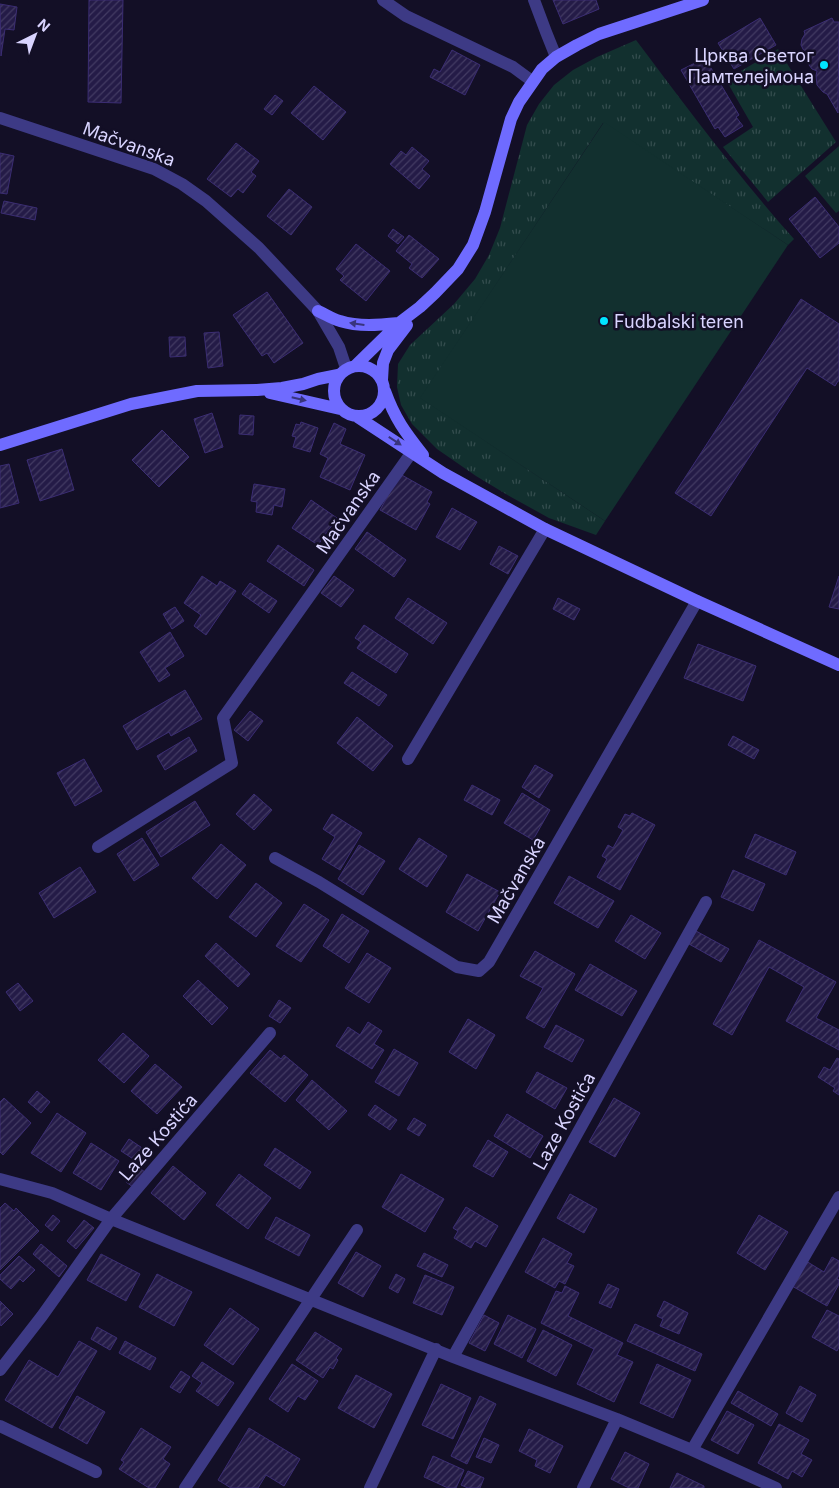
<svg xmlns="http://www.w3.org/2000/svg" width="839" height="1488" viewBox="0 0 839 1488" font-family="Inter,sans-serif">
<style>
.grass{fill:url(#grass-tufts)}
.pitch{fill:#12302f}
.building{fill:url(#building-hatch);stroke:#3b2d73}
.lines{fill:none;stroke-linecap:round;stroke-linejoin:round}
.street{stroke:#3d3a85;stroke-width:12}
.secondary{stroke:#6f6bff;stroke-width:12}
.oneway{fill:#38347d}
.poi-dot{fill:#00e5ff;stroke:#130f26;stroke-width:2}
.labels{text-anchor:middle;dominant-baseline:central;stroke-width:5;stroke-linejoin:round;paint-order:stroke}
.poi-label{font-size:18px;fill:#d9d4ff;stroke:#130f26;text-anchor:end}
.street-label{font-size:18px;fill:#d9d4ff;stroke:#130f26}
</style>
<defs>
<pattern id="grass-tufts" width="24" height="20" patternUnits="userSpaceOnUse" patternTransform="scale(1.25)"><rect width="24" height="20" fill="#12302f"/><path d="M3 7l-1-3M5 7V3M7 7l1-3M15 17l-1-3M17 17v-4M19 17l1-3" fill="none" stroke="#344d4e"/></pattern>
<pattern id="building-hatch" width="6" height="6" patternUnits="userSpaceOnUse" patternTransform="scale(1.25)"><rect width="6" height="6" fill="#241b47"/><path d="M-1 1l2-2M0 6l6-6M5 7l2-2" fill="none" stroke="#433b63"/></pattern>
</defs>
<rect width="100%" height="100%" fill="#130f26"/>
<!-- grass -->
<path class="grass" d="M636 40C687 108 738 176 794 239L788 245 603 123 421 398 605 521 596 535 549 518 511 497 476 476 437 449 412 424 401 405 397 387 398 364 410 345 454 304 475 279 489 255 500 228 527 125 539 104 554 85 573 70 597 57Z
M778 49 836 142 768 202 723 147 753 127 726 80Z
M839 146V211L836 213 805 176Z"/>
<!-- pitch -->
<path class="pitch" d="M604 122 788 245 605 521 420 398Z"/>
<!-- building -->
<path class="building" d="M89 0H123L121 103 88 102Z
M553 0H596L599 9 563 24Z
M0 4 17 7 14 30 5 29 1 56Z
M760 18 776 45 734 69 718 43Z
M832 18 834 22H839L838 113 827 94 823 92 817 85 816 76 817 71 812 69 809 65 810 59 812 57 805 53 801 45 802 39 805 34 804 31Z
M452 50 480 65 465 95 430 77 434 69 440 72Z
M705 58 739 115 736 117 743 126 725 137 718 127 715 129 681 70Z
M314 86 346 112 323 140 291 113Z
M275 95 283 101 272 115 264 109Z
M236 143 259 161 251 172 256 176 243 193 238 189 231 197 207 179Z
M412 147 429 161 422 169 430 176 419 189 390 164 401 151 406 155Z
M0 153 14 156 7 194 0 193Z
M289 189 312 207 291 235 267 216Z
M815 197 839 227V243L820 258 789 219Z
M4 201 37 208 35 220 1 213Z
M393 229 404 237 398 244 388 236Z
M409 235 439 259 422 278 409 268 412 264 396 251Z
M356 244 390 271 366 301 340 280 344 276 336 269Z
M267 292 303 343 274 363 267 353 262 356 233 315Z
M801 299 839 324V381H838L835 386 807 368 711 516 675 493Z
M219 332 223 366 208 368 204 333Z
M169 337H185L186 356 170 357Z
M212 413 223 447 205 453 194 419Z
M240 415 254 416 253 435 239 434Z
M301 422 318 428 310 452 293 447 296 437 292 436 296 424 300 425Z
M334 423 346 429 340 444 365 455 350 490 320 477 328 458 320 454Z
M162 430 189 457 159 487 132 460Z
M62 449 74 490 40 501 27 460Z
M9 464 19 503 0 508V466Z
M400 474 432 492 427 502 430 504 416 530 380 510Z
M254 484 285 489 282 507 274 505 272 515 256 512 257 502 251 501Z
M311 500 337 518 318 545 292 528Z
M452 508 477 522 460 550 436 537Z
M367 532 406 560 394 577 355 549Z
M278 545 314 570 304 586 267 561Z
M499 546 518 556 508 574 490 564Z
M202 576 217 586 220 581 236 591 206 635 194 626 201 615 184 603Z
M334 576 354 590 341 607 321 593Z
M839 576V609L829 607Z
M250 583 277 601 269 613 242 594Z
M408 598 447 623 433 644 395 618Z
M558 598 580 609 574 620 553 609Z
M175 607 184 621 172 629 163 614Z
M364 625 408 654 396 673 357 648 361 642 355 638Z
M170 632 184 656 165 668 170 675 159 682 140 652Z
M698 644 756 666 743 701 684 678Z
M352 672 387 695 379 706 344 683Z
M185 690 202 719 171 736 169 732 137 750 123 726Z
M250 711 263 721 248 741 234 730Z
M357 717 393 746 373 771 337 743Z
M733 736 759 750 754 759 728 745Z
M189 737 197 751 165 770 157 756Z
M84 759 102 791 75 806 57 773Z
M535 765 553 775 539 798 522 787Z
M472 785 500 800 492 815 464 800Z
M522 793 550 810 533 840 504 823Z
M254 794 272 810 254 830 236 814Z
M195 801 210 825 161 857 146 832Z
M632 813 655 825 620 890 597 877 607 859 602 856 608 845 613 848 623 830 618 827 625 814 630 816Z
M332 814 362 833 340 870 322 859 335 837 323 829Z
M755 834 796 852 786 875 745 857Z
M142 838 159 865 134 881 117 854Z
M419 838 447 856 427 887 399 869Z
M221 844 246 865 217 899 192 878Z
M359 845 385 861 363 895 338 879Z
M80 867 96 892 54 918 39 893Z
M733 870 765 884 753 911 721 897Z
M467 874 500 892 478 931 446 912Z
M569 876 614 901 598 928 554 903Z
M256 883 282 903 256 937 229 917Z
M304 904 329 920 301 962 276 946Z
M342 914 369 931 349 963 323 946Z
M631 915 661 933 645 959 615 941Z
M696 931 729 949 721 962 689 944Z
M759 940 836 982 816 1018 839 1030V1050L786 1021 804 987 769 967 732 1035 713 1024Z
M216 943 250 974 238 987 205 956Z
M535 951 575 974 544 1028 526 1018 543 988 520 976Z
M367 953 391 968 369 1003 345 988Z
M590 964 637 991 622 1016 575 990Z
M198 980 228 1008 212 1025 183 996Z
M18 983 33 1001 20 1011 6 992Z
M279 1000 291 1008 280 1023 269 1016Z
M468 1019 495 1035 476 1069 449 1052Z
M368 1022 382 1031 374 1044 384 1050 372 1069 336 1046 348 1027 360 1035Z
M556 1025 584 1040 572 1062 544 1047Z
M123 1033 149 1056 124 1083 98 1060Z
M394 1049 418 1063 399 1096 375 1082Z
M270 1050 281 1059 284 1055 308 1075 285 1102 250 1073Z
M837 1058 839 1059V1095L833 1091 835 1088 818 1077 824 1067 830 1070Z
M155 1064 182 1087 157 1114 131 1091Z
M537 1072 567 1088 555 1109 526 1092Z
M312 1080 347 1111 329 1130 296 1100Z
M37 1091 50 1102 41 1113 28 1102Z
M4 1098 31 1123 3 1155 0 1152V1102Z
M614 1098 640 1113 615 1157 589 1142Z
M375 1105 397 1120 390 1130 368 1115Z
M57 1113 86 1133 61 1172 31 1153Z
M507 1114 543 1136 530 1158 494 1136Z
M414 1118 426 1125 419 1136 407 1129Z
M129 1139 151 1154 144 1166 121 1151Z
M488 1140 508 1152 493 1177 473 1166Z
M91 1143 119 1161 101 1190 73 1173Z
M275 1148 311 1172 300 1189 264 1165Z
M173 1166 206 1193 184 1220 151 1193Z
M138 1167 145 1172 133 1187 126 1182Z
M239 1174 271 1198 248 1229 216 1205Z
M401 1174 444 1199 425 1232 382 1207Z
M570 1194 597 1209 584 1233 557 1218Z
M5 1203 14 1211 16 1208 39 1231 0 1270V1208Z
M466 1207 498 1226 486 1247 475 1241 471 1248 454 1238 458 1231 453 1228Z
M53 1215 60 1221 52 1231 45 1225Z
M759 1215 788 1232 765 1270 737 1253Z
M276 1217 310 1235 299 1256 265 1238Z
M84 1220 94 1228 76 1249 67 1241Z
M543 1238 572 1254 567 1263 574 1266 565 1284 559 1281 555 1288 525 1272Z
M41 1244 67 1266 59 1277 33 1254Z
M356 1252 381 1266 363 1297 338 1283Z
M424 1253 448 1265 442 1277 417 1266Z
M101 1254 140 1274 126 1301 87 1280Z
M19 1256 35 1270 23 1282 20 1279 11 1289 0 1279V1275Z
M832 1257 839 1261V1275L837 1279 839 1280V1284L827 1306 792 1286 806 1261 824 1272Z
M157 1274 192 1292 174 1326 139 1307Z
M396 1274 405 1279 398 1293 389 1288Z
M425 1275 454 1287 442 1315 413 1303Z
M608 1284 619 1289 611 1308 599 1303Z
M565 1286 579 1293 568 1316 623 1343 617 1355 633 1362 614 1402 577 1384 594 1349 541 1323 556 1291 562 1293Z
M0 1301 13 1314 1 1326 0 1324Z
M664 1301 688 1313 679 1334 660 1326 663 1319 657 1316Z
M230 1308 259 1329 233 1365 204 1345Z
M827 1310 839 1316V1347L837 1351 812 1337Z
M484 1315 499 1323 485 1351 469 1343Z
M508 1315 536 1329 522 1358 494 1344Z
M635 1324 702 1354 695 1371 627 1341Z
M97 1327 117 1338 110 1350 91 1339Z
M543 1330 572 1345 556 1376 527 1361Z
M315 1332 342 1349 336 1358 338 1360 333 1369 330 1367 323 1378 296 1360Z
M79 1341 97 1351 52 1428 5 1400 29 1360 58 1377Z
M125 1341 156 1358 150 1370 119 1353Z
M202 1362 234 1383 218 1406 196 1391 202 1383 192 1376Z
M292 1364 318 1381 305 1400 298 1396 288 1412 269 1399Z
M657 1364 691 1380 673 1418 640 1403Z
M181 1371 190 1377 180 1393 170 1387Z
M356 1375 392 1394 374 1428 338 1408Z
M441 1384 471 1398 453 1439 422 1425Z
M800 1386 816 1395 802 1422 786 1413Z
M738 1391 778 1414 771 1426 731 1403Z
M77 1396 105 1412 87 1444 59 1428Z
M480 1396 496 1404 467 1464 451 1456Z
M727 1411 754 1425 738 1454 711 1440Z
M779 1424 809 1440 801 1454 812 1460 802 1477 792 1471 788 1479 758 1463Z
M141 1428 171 1447 163 1459 170 1464 155 1488H149L119 1469 124 1462 121 1460Z
M249 1428 300 1459 284 1486 266 1475 258 1488H231L218 1480Z
M529 1429 563 1446 550 1473 535 1466 537 1460 519 1451Z
M484 1438 499 1445 491 1463 476 1457Z
M625 1452 649 1464 638 1488H629L611 1479Z
M433 1456 464 1470 456 1488H448L424 1477Z
M468 1471 484 1478 480 1488H468L461 1485Z
M677 1473 704 1486V1488H670Z"/>
<g class="lines">
<!-- street -->
<path class="street" d="M383 0 406 16 513 67 532 81
M534 0 546 32 556 57
M0 118 154 169 182 184 206 201 259 248 318 311 339 347 346 368
M408 759 545 529
M98 847 232 763 223 718 412 452
M275 858 319 882 457 967 479 971 489 962 697 601
M0 1179 52 1193 111 1219 453 1357 617 1419 692 1450 776 1488
M453 1357 706 902
M0 1370 42 1316 111 1219 270 1033
M0 1426 96 1472
M692 1450 839 1197
M185 1488 357 1230
M370 1488 436 1349
M583 1488 617 1419"/>
<!-- secondary -->
<path class="secondary" d="M318 311C325 314 332 319 340 321 359 327 379 325 399 323
M356 365 399 323 420 307 435 293 458 269 473 245 485 212 511 119 519 102 542 69 556 57 577 45 599 34 703 0
M334 391a25 25 0 1 1 50 0a25 25 0 1 1-50 0Z
M382 380 383 363 388 350 407 325
M385 391C395 419 405 432 423 455
M270 393 340 409
M356 416 443 473 545 529 697 601 839 665
M0 445 131 404 197 391 257 390 282 388 303 384 318 379 338 375"/>
</g>
<!-- one-way arrows -->
<defs><path id="oneway-solid" d="M-6-.8H1V-3.2L6.5 0L1 3.2V.8H-6Z" transform="scale(1.25)"/></defs>
<g class="oneway">
<use href="#oneway-solid" transform="translate(357 324) rotate(-172)"/>
<use href="#oneway-solid" transform="translate(299 399) rotate(13)"/>
<use href="#oneway-solid" transform="translate(395 441) rotate(33)"/>
</g>
<!-- markers -->
<g class="poi-dot">
<circle cx="824" cy="65" r="5"/>
<circle cx="604" cy="321" r="5"/>
</g>
<g class="labels">
<!-- poi labels -->
<g class="poi-label">
<text x="814" y="55">Црква Светог<tspan x="814" dy="21">Памтелејмона</tspan></text>
<text x="614" y="321" text-anchor="start">Fudbalski teren</text>
</g>
<!-- street labels -->
<g class="street-label">
<text transform="translate(129 144) rotate(20)">Mačvanska</text>
<text transform="translate(348 512) rotate(-55)">Mačvanska</text>
<text transform="translate(516 880) rotate(-60)">Mačvanska</text>
<text transform="translate(564 1121) rotate(-61)">Laze Kostića</text>
<text transform="translate(158 1137) rotate(-49)">Laze Kostića</text>
</g>
</g>
<!-- north arrow -->
<g transform="translate(35 35) rotate(42)" stroke="#130f26" stroke-width="4" paint-order="stroke">
<path d="M0-4L9 19L0 12L-9 19Z" fill="#d9d4ff"/>
<text y="-8" font-size="14" font-weight="bold" text-anchor="middle" fill="#d9d4ff">N</text>
</g>
</svg>
